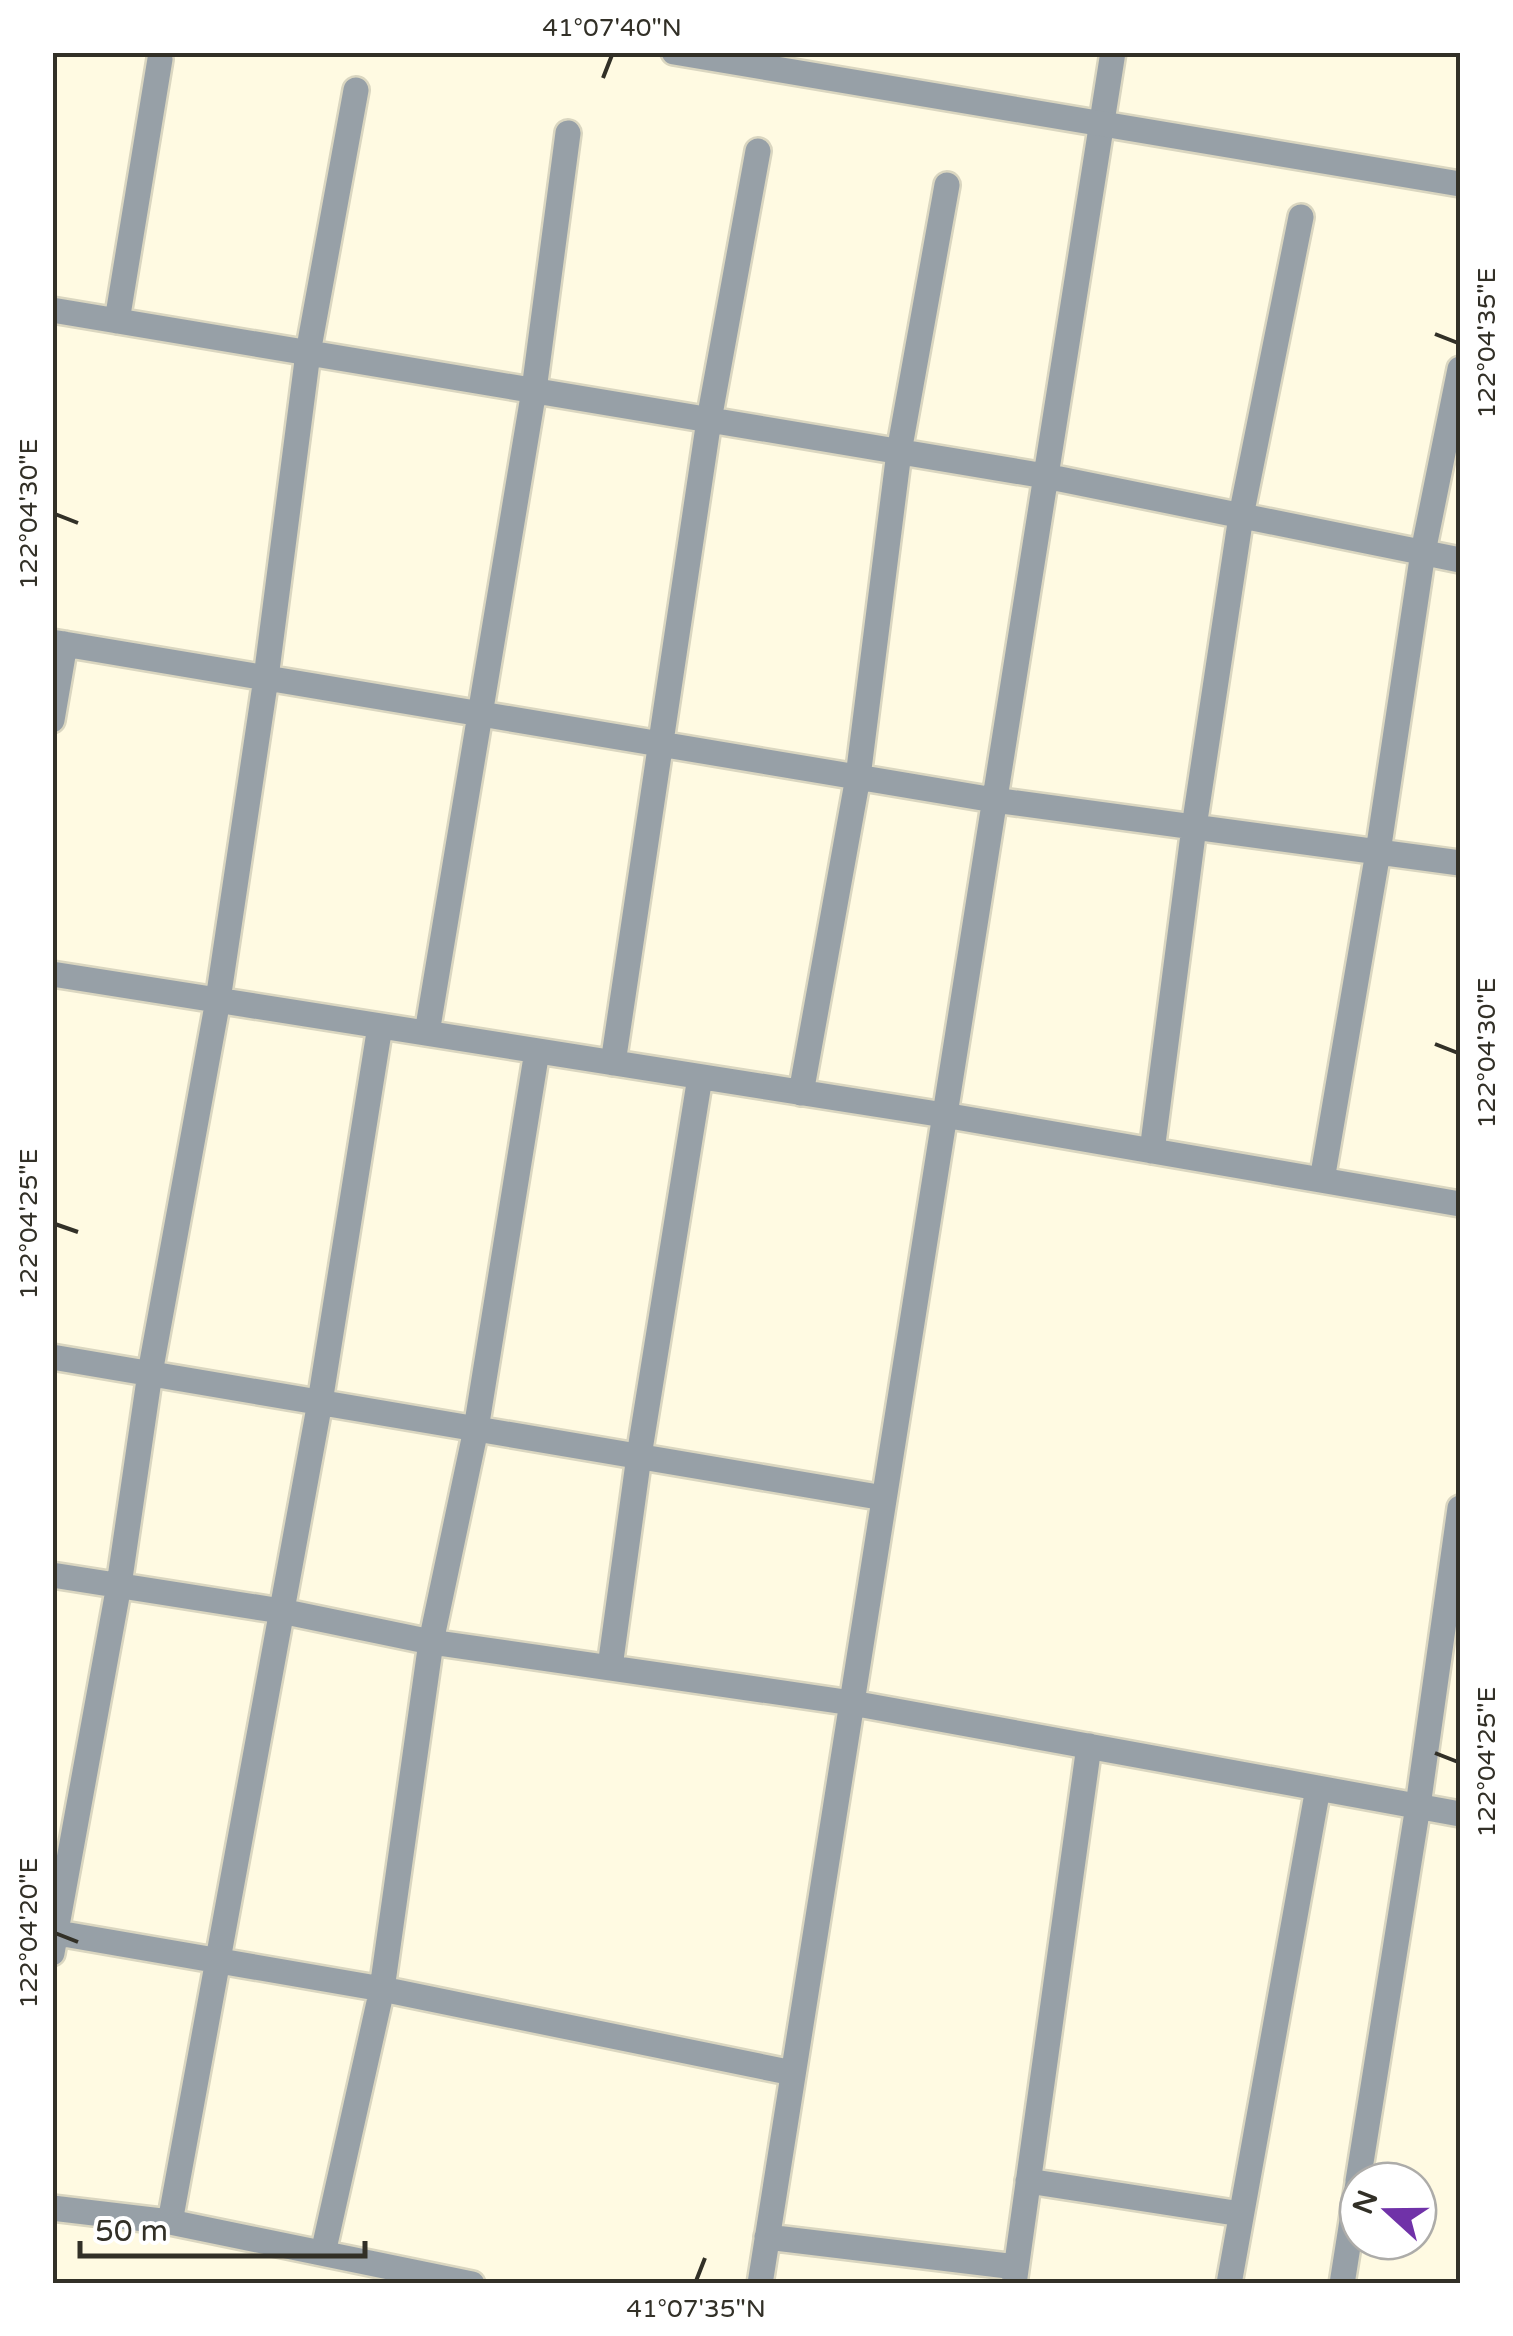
<svg xmlns="http://www.w3.org/2000/svg" width="1513" height="2336" viewBox="0 0 1513 2336" font-family="'Varela Round',sans-serif">
<style>
.lines{fill:none;stroke-linecap:round;stroke-linejoin:round}
.minor-casing{stroke:#dad6c0;stroke-width:30}
.tertiary-casing{stroke:#dad6c0;stroke-width:30}
.minor{stroke:#97a0a7;stroke-width:25}
.tertiary{stroke:#97a0a7;stroke-width:25}
.ticks{fill:none;stroke:#323027;stroke-width:4}
.neatline{fill:none;stroke:#323027;stroke-width:4}
.ticks-label{font-size:25px;text-anchor:middle;fill:#323027}
</style>
<rect width="100%" height="100%" fill="#fffae2"/>
<g class="lines">
<!-- minor casing -->
<g class="minor-casing">
<path id="minor" d="M52 310 1045 476 1460 560
M117 321 160 59
M52 642 994 800 1460 863
M52 720 65 644
M52 974 944 1115 1460 1204
M427 1033 534 390 568 133
M613 1063 709 420 758 151
M801 1093 858 777 899 452 947 185
M1152 1151 1194 827 1241 516 1301 217
M1322 1180 1378 852 1423 552 1460 369
M52 1357 884 1498
M52 1575 281 1611 431 1642 852 1703 1460 1814
M610 1667 639 1456 700 1077
M52 1932 382 1989 431 1642 476 1429 537 1051
M52 1953 119 1585 150 1373 218 1000 266 678 308 353 356 90
M1028 2181 1241 2214
M1358 2181 1418 1806 1460 1508
M52 2208 170 2222 472 2284
M170 2222 320 1402 380 1026
M767 2237 1016 2267
M323 2253 382 1989 793 2073
M760 2284 1113 52
M1014 2284 1089 1746
M1229 2284 1318 1788
M1342 2284 1358 2183"/>
</g>
<!-- tertiary casing -->
<g class="tertiary-casing">
<path id="tertiary" d="M674 52 1460 184"/>
</g>
<!-- minor -->
<use href="#minor" class="minor"/>
<!-- tertiary -->
<use href="#tertiary" class="tertiary"/>
</g>
<!-- ticks -->
<path class="ticks" d="M603 78 612 55M1435 334 1458 343M55 514 78 523M1435 1044 1458 1053M55 1224 78 1232M1435 1753 1458 1762M55 1933 78 1942M696 2281 705 2258"/>
<!-- border -->
<rect width="1513" height="2336" fill="none" stroke="#ffffff" stroke-width="110"/>
<!-- north arrow -->
<g transform="translate(1388 2211) rotate(291)"><circle r="48" fill="#ffffff" stroke="#adaca9" stroke-width="2.5"/>
<path d="M0-8L18 38L0 25L-18 38Z" fill="#7032a8"/>
<text y="-15" font-size="28" font-weight="bold" text-anchor="middle" fill="#323027">N</text>
</g>
<!-- scale -->
<path d="M80 2241v15h285v-15" fill="none" stroke="#323027" stroke-width="5"/>
<text x="95" y="2241" font-size="30" fill="#323027" stroke="#ffffff" stroke-width="8" paint-order="stroke">50 m</text>
<rect x="55" y="55" width="1403" height="2226" class="neatline"/>
<g class="ticks-label">
<text x="612" y="36">41°07'40"N</text>
<text transform="translate(1486 343) rotate(-90)" y="9">122°04'35"E</text>
<text transform="translate(28 514) rotate(-90)" y="9">122°04'30"E</text>
<text transform="translate(1486 1053) rotate(-90)" y="9">122°04'30"E</text>
<text transform="translate(28 1224) rotate(-90)" y="9">122°04'25"E</text>
<text transform="translate(1486 1762) rotate(-90)" y="9">122°04'25"E</text>
<text transform="translate(28 1933) rotate(-90)" y="9">122°04'20"E</text>
<text x="696" y="2317">41°07'35"N</text>
</g>
</svg>
